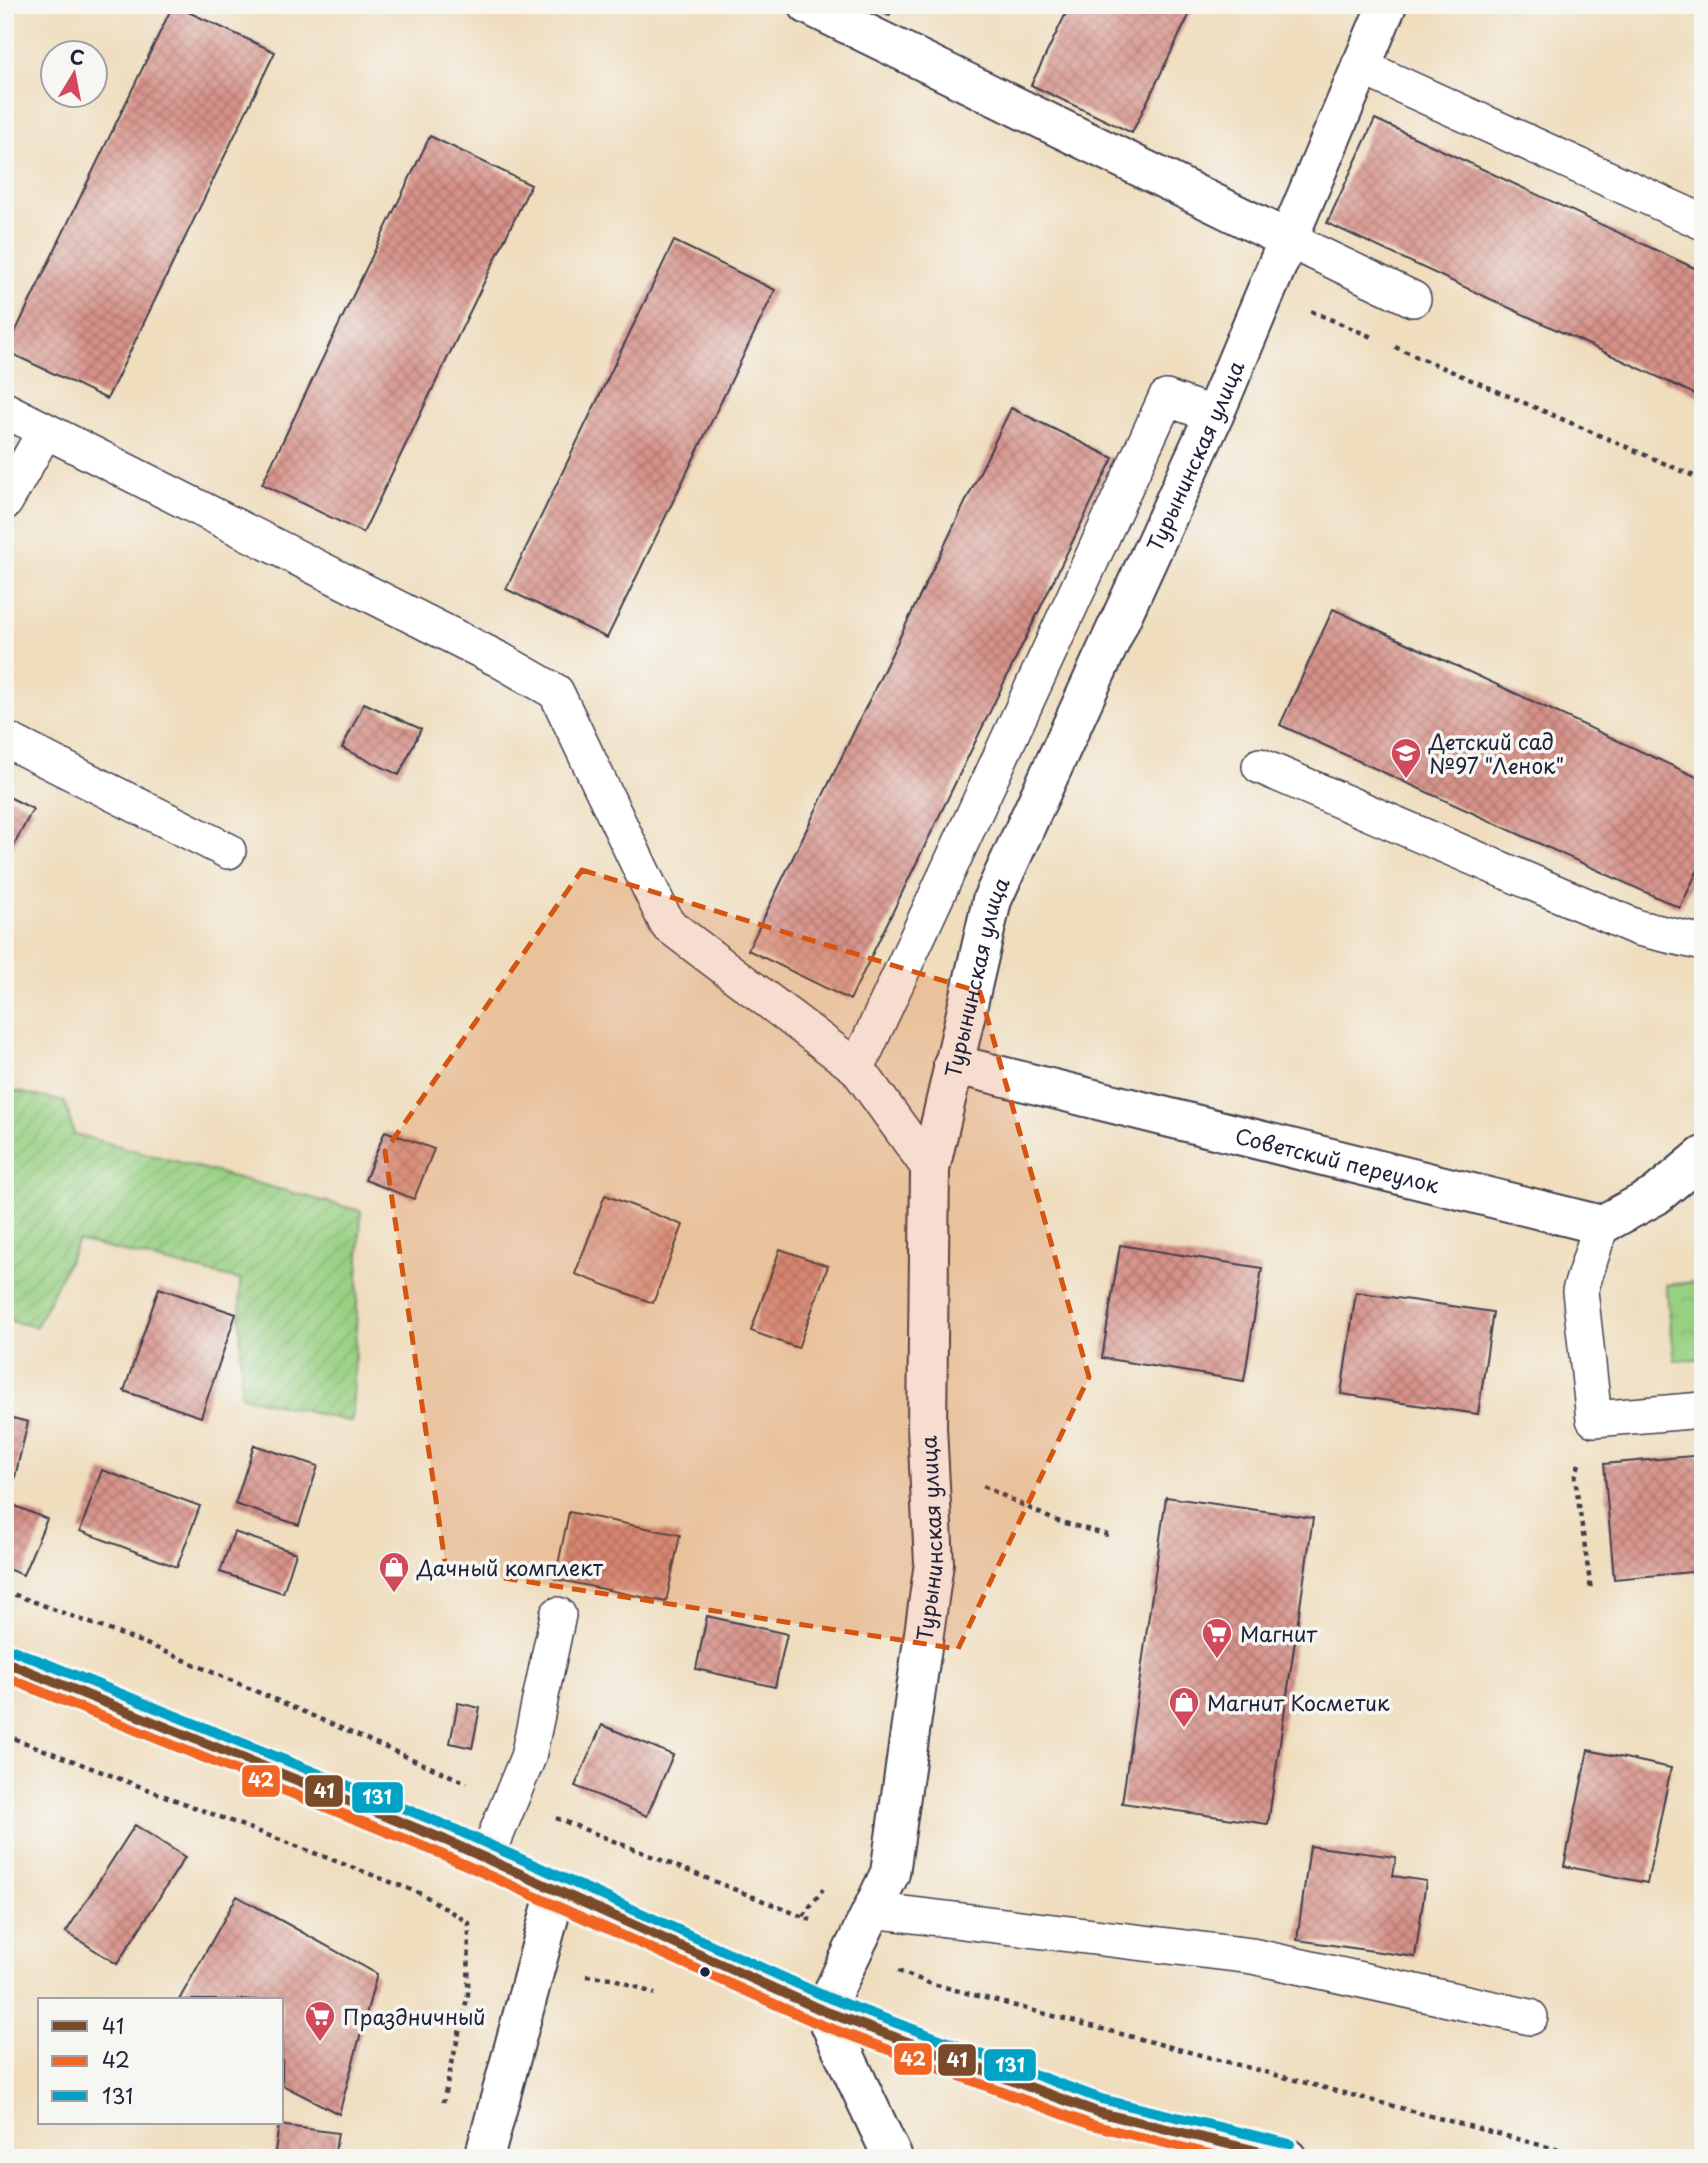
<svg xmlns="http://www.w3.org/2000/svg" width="1708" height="2163" viewBox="0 0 1708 2163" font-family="'Playpen Sans',sans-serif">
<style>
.park{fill:url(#park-crowns);stroke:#5d795e;stroke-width:2}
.garden{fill:url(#garden-furrows);stroke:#5d795e;stroke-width:2}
.building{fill:url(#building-cross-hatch)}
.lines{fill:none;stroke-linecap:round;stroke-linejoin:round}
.lane-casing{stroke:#413e4e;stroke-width:38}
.street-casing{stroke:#413e4e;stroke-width:42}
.secondary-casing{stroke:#413e4e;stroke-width:42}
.primary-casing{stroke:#413e4e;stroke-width:42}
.path{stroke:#413e4e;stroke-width:4.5;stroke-dasharray:5 5;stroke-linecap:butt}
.lane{stroke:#fff;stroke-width:35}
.street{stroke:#fff;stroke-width:38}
.secondary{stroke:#fff;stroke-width:38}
.primary{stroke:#fff;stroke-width:38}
.bus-1-casing{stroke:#f6f6f2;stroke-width:16}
.bus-2-casing{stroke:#f6f6f2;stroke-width:16}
.bus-3-casing{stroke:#f6f6f2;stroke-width:16}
.bus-1{stroke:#7a4b2a;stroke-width:10}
.bus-2{stroke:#f26522;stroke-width:10}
.bus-3{stroke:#02a2c7;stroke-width:10}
.marked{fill:#d45411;fill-opacity:0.2;stroke:#d45411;stroke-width:5;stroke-dasharray:14 9;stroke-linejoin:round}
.bus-dot{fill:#22223b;stroke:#f6f6f2;stroke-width:2.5}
.labels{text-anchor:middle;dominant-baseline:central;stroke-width:7;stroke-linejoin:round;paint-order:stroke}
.street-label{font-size:21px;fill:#22223b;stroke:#f6f6f2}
.poi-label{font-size:21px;fill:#22223b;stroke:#f6f6f2;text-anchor:start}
.line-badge{stroke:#f6f6f2;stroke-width:2.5}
.badge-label{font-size:19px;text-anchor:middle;font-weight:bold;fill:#fff}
</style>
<defs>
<pattern id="park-crowns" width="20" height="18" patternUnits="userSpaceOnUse" patternTransform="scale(1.75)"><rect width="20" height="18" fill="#98d082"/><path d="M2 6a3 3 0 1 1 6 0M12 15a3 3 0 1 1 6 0" fill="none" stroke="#83b271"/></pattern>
<pattern id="garden-furrows" width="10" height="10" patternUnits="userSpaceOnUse" patternTransform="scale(1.75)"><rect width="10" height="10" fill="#98d082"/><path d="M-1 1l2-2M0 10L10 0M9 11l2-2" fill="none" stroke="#83b271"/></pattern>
<pattern id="building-cross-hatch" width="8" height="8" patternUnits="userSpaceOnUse" patternTransform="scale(1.75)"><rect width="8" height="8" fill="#d79289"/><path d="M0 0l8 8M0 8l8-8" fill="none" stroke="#ae7771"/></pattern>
</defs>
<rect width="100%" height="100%" fill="#f6f6f2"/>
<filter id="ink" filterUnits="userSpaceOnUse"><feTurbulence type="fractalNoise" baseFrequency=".0143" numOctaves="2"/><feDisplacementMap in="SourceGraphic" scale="14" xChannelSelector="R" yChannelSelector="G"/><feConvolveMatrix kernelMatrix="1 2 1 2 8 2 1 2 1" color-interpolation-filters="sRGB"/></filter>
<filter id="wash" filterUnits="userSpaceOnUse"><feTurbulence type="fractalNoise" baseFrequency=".00686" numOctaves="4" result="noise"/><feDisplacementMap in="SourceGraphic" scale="28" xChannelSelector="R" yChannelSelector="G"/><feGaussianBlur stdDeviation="1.57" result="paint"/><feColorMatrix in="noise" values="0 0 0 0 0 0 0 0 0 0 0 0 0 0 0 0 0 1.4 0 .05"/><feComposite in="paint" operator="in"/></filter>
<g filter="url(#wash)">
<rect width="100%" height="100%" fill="#efddbd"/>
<!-- park -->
<path class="park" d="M1703 1281V1358L1675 1361 1666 1285Z"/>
<!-- garden -->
<path class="garden" d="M5 1089 65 1102 74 1134 361 1211 352 1422 241 1396 240 1280 78 1241 36 1327 5 1320Z"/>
<g id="blocks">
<!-- building -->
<path class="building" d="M173 5 275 52 107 399 6 351Z
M866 5H894L889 16Z
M1070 5H1194L1132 133 1031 85Z
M1375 119 1703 272V398L1327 223Z
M430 136 531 185 363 533 262 484Z
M674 241 775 290 607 638 506 589Z
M1011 408 1113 458 850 1000 748 950Z
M1333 609 1703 780V859L1680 908 1280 725Z
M364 703 421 729 399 775 342 748Z
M5 795 33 809 5 862Z
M385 1131 434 1149 414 1199 365 1180Z
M605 1195 683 1225 653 1303 575 1274Z
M1120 1245 1262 1268 1244 1381 1102 1358Z
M780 1249 828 1266 798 1348 751 1331Z
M159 1288 236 1314 201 1417 124 1391Z
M1356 1292 1493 1312 1478 1414 1341 1394Z
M5 1416 28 1422 14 1481 5 1479Z
M254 1445 318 1466 299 1525 235 1504Z
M1703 1455V1571L1614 1579 1604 1464Z
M102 1470 200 1506 177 1567 80 1531Z
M1166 1497 1313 1518 1268 1824 1122 1803Z
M13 1505 47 1519 23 1575 5 1568V1525Z
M569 1512 680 1535 666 1602 555 1579Z
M234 1532 296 1553 283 1593 220 1572Z
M707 1616 787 1634 775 1687 696 1669Z
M458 1703 480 1708 472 1748 450 1743Z
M602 1725 673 1755 647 1816 575 1786Z
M1588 1750 1671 1768 1647 1883 1564 1866Z
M135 1825 185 1857 117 1964 66 1932Z
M1310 1846 1396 1857 1393 1876 1426 1881 1415 1957 1297 1940Z
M237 1896 377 1974 339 2114 282 2085V2000H179Z
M279 2125 338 2133 334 2158H274Z"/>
</g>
</g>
<g filter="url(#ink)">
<use href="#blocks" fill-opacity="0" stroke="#413e4e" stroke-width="2"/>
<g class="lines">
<!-- lane casing -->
<g class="lane-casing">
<path id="lane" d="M1359 66 1703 222
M1289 240 1413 299
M5 410 500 660 556 692 667 924 857 1068 930 1169
M5 502 45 431
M5 739 228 851
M1260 766 1638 928 1703 943
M857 1068 1166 398 1214 415
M1601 1225 1580 1291 1594 1419 1703 1410
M486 1859 528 1757 558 1615
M871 1910 1252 1956 1530 2017"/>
</g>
<!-- street casing -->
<g class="street-casing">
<g id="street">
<path d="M808 5 1289 240"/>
<path id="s1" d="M953 1064 1601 1225 1655 1196 1703 1156"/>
<path id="s2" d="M893 2158 824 2011 890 1873 934 1563 927 1427 930 1169 992 900 1214 415 1387 5"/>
</g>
</g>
<!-- secondary casing -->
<g class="secondary-casing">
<path id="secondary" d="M484 2158 556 1891"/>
</g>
<!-- primary casing -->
<g class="primary-casing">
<path id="primary" d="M5 1662 445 1840 824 2011 1097 2112 1287 2158"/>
</g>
<!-- path -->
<path class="path" d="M1311 311 1374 338
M1395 347 1703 480
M1579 1464 1575 1477 1591 1590
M983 1486 1054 1520 1108 1535
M5 1591 152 1646 467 1783
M5 1735 422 1894 469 1923 468 1994 443 2102
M556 1818 811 1920
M803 1916 823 1889
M898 1971 929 1983 1589 2158
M586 1976 612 1978 655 1994"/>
<!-- lane -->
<use href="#lane" class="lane"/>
<!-- street -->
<use href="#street" class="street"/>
<!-- secondary -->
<use href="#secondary" class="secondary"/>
<!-- primary -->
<use href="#primary" class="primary"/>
<!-- bus-1 casing -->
<g class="bus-1-casing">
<path id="bus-1" d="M5 1662 445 1840 824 2011 1097 2112 1286 2158"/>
</g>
<!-- bus-2 casing -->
<g class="bus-2-casing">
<path id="bus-2" d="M5 1677 439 1853 819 2024 1092 2125 1226 2158"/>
</g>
<!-- bus-3 casing -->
<g class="bus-3-casing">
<path id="bus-3" d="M10 1649 450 1827 829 1998 1101 2099 1290 2144"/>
</g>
<!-- bus-1 -->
<use href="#bus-1" class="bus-1"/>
<!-- bus-2 -->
<use href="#bus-2" class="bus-2"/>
<!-- bus-3 -->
<use href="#bus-3" class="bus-3"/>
</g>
</g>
<!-- marked area -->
<path class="marked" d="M582 870 980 992 1089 1377 958 1649 446 1569 385 1151Z"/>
<!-- icons -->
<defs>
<g id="school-pin" transform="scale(1.575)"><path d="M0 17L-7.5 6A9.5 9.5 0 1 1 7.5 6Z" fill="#d1495b" stroke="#f6f6f2"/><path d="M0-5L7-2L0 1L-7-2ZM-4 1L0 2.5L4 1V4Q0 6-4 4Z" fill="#fff"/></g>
<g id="shop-pin" transform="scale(1.575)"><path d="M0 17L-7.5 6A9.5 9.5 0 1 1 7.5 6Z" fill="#d1495b" stroke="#f6f6f2"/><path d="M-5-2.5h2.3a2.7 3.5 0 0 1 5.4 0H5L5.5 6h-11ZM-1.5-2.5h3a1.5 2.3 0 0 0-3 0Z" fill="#fff"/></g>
<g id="supermarket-pin" transform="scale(1.575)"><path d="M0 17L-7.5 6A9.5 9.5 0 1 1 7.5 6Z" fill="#d1495b" stroke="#f6f6f2"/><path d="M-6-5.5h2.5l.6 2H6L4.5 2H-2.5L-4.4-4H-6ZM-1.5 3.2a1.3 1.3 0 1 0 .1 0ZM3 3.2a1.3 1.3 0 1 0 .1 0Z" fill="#fff"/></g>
</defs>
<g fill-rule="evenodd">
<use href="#school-pin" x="1406" y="753"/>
<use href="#shop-pin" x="394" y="1567"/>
<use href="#supermarket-pin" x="1217" y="1633"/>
<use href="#shop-pin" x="1184" y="1702"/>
<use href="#supermarket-pin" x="320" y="2016"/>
</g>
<!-- markers -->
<circle class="bus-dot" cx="705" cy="1972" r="6"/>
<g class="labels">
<!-- street labels -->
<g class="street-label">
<text stroke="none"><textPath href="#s2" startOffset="1787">Турынинская улица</textPath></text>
<text stroke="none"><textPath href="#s2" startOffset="1220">Турынинская улица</textPath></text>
<text stroke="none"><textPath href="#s1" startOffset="396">Советский переулок</textPath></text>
<text stroke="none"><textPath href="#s2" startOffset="653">Турынинская улица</textPath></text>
</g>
<!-- poi labels -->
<g class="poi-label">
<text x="1429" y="741">Детский сад<tspan x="1429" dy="24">№97 "Ленок"</tspan></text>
<text x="417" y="1567">Дачный комплект</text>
<text x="1240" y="1633">Магнит</text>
<text x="1207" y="1702">Магнит Косметик</text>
<text x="343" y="2016">Праздничный</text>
</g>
</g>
<g class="line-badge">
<rect x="241" y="1764" width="40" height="34" rx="7" fill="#f26522"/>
<rect x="304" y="1774" width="40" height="34" rx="7" fill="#7a4b2a"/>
<rect x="351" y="1781" width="53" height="33" rx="7" fill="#02a2c7"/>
<rect x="893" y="2042" width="40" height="34" rx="7" fill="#f26522"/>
<rect x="937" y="2043" width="40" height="34" rx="7" fill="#7a4b2a"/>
<rect x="983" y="2048" width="54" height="34" rx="7" fill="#02a2c7"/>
</g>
<g class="badge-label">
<text x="261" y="1787">42</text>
<text x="324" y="1798">41</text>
<text x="377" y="1804">131</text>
<text x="913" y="2066">42</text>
<text x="957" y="2067">41</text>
<text x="1010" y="2072">131</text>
</g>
<!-- margin -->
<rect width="1708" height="2163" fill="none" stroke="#f6f6f2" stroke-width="28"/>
<!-- legend -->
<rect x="38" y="1998" width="245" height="126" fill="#f6f6f2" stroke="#a1a1a9" stroke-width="2"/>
<rect x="52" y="2021" width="35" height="10" fill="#7a4b2a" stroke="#a1a1a9" stroke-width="2"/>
<text x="102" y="2034" font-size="21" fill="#22223b">41</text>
<rect x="52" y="2056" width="35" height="10" fill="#f26522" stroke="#a1a1a9" stroke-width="2"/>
<text x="102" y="2068" font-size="21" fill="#22223b">42</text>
<rect x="52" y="2091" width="35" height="10" fill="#02a2c7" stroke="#a1a1a9" stroke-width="2"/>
<text x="102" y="2104" font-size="21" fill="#22223b">131</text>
<!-- north arrow -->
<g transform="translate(74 74) rotate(10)"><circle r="33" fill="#f6f6f2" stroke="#a1a1a9" stroke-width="2"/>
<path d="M0-5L12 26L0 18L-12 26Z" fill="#d1495b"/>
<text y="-10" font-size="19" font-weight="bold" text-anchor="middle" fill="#22223b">С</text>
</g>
</svg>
